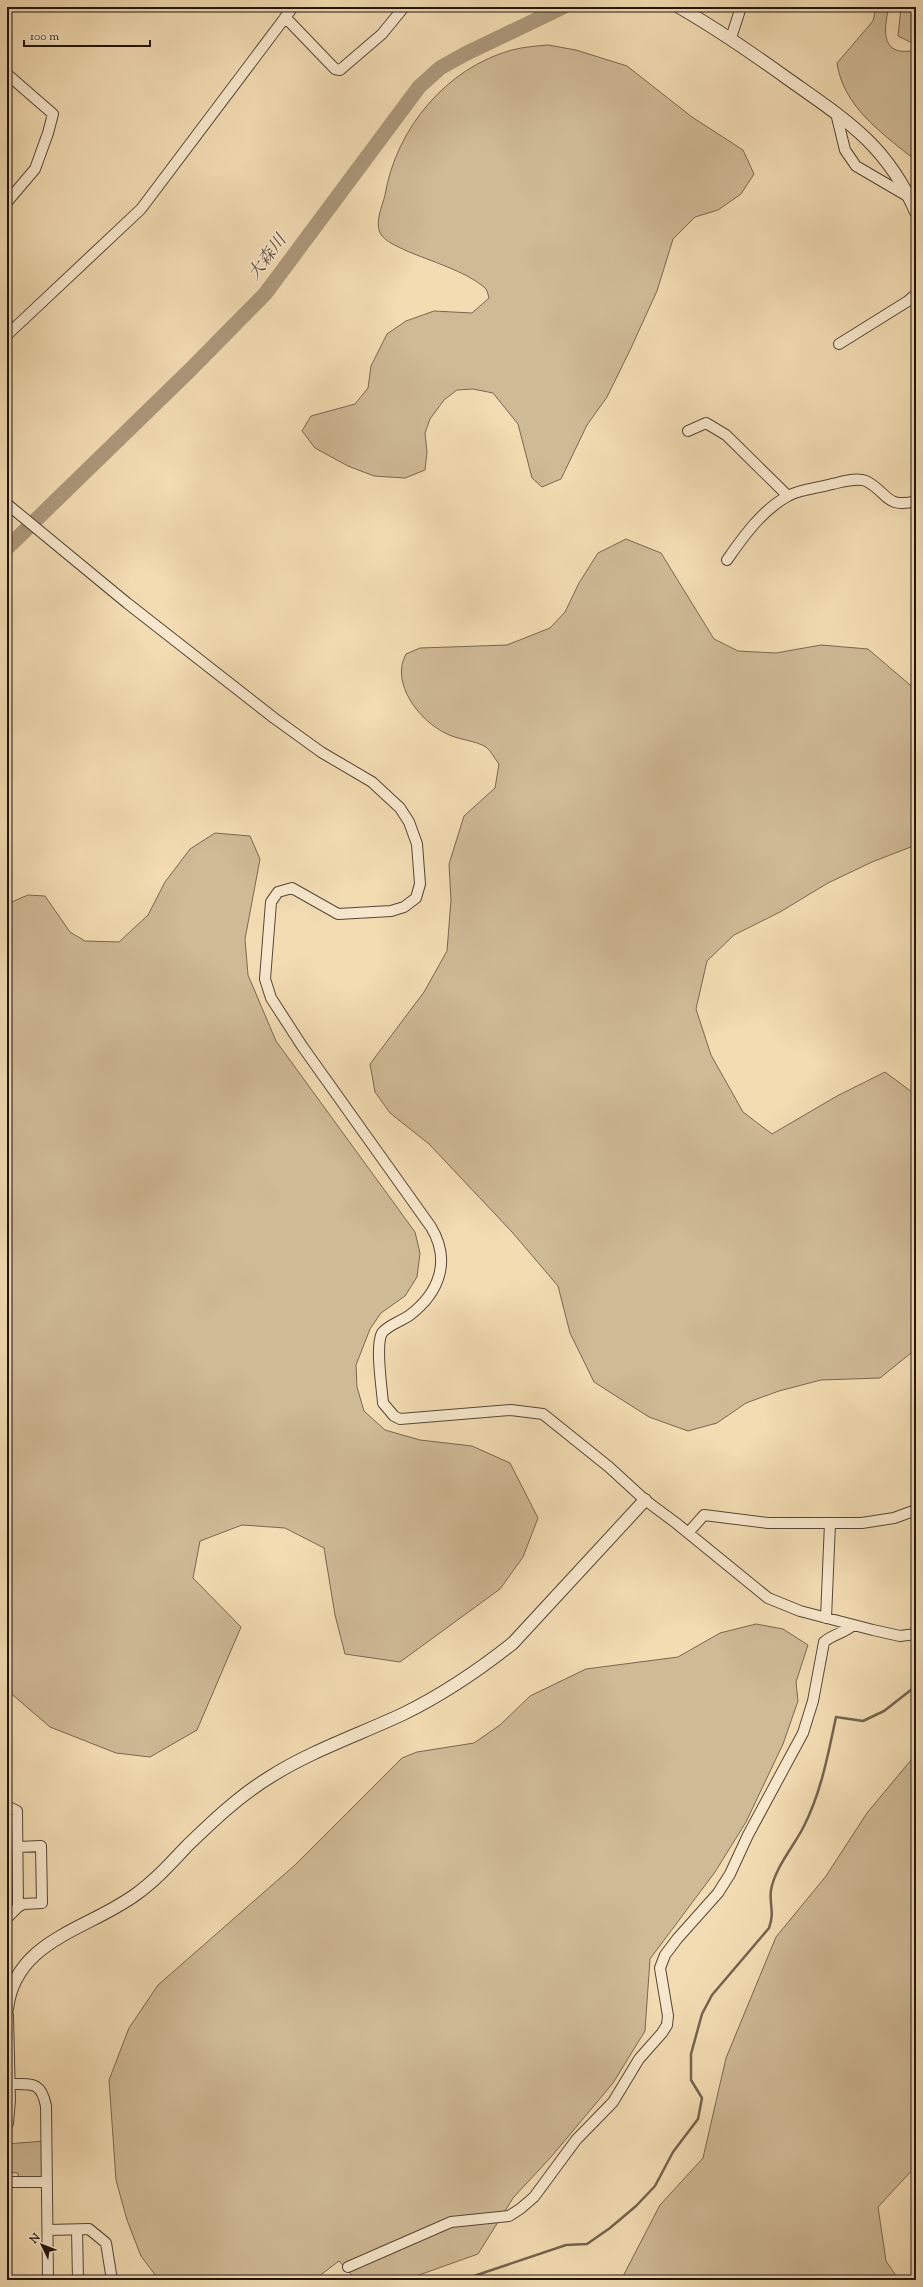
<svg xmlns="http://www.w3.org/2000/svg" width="923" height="2287" viewBox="0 0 923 2287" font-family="'Sorts Mill Goudy','Noto Serif JP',serif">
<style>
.green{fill:#cfba96;stroke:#776852}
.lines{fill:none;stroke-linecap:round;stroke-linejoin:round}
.stream{stroke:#736450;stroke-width:2.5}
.river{stroke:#ab987b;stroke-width:15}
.minor-casing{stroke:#544738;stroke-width:12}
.tertiary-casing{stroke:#544738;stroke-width:14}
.minor{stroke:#f7e8cd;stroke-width:10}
.tertiary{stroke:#f7e8cd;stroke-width:12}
.labels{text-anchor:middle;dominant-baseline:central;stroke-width:3.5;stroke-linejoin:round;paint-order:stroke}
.water-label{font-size:17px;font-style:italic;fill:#57493a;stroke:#f7e8cd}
</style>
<rect width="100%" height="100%" fill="#f3dcb2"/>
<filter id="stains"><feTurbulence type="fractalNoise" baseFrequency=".005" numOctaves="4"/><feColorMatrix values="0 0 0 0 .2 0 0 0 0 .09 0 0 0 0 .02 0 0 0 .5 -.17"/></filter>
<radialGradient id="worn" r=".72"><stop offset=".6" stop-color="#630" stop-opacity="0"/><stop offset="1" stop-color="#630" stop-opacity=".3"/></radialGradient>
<!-- green -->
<path class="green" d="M876 7H889C883 31 881 58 916 50V153L910 156C879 131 843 105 837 63L873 21Z
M901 7H916L914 44 898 36Z
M548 45 576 50 627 66 692 117 743 150 754 174 741 194 718 210 695 217 673 239 657 291 631 348 607 397 587 425 561 479 542 487 532 478 518 424 493 393 473 389 457 390 444 400 430 419 425 433 427 452 425 470 405 478 374 476 348 466 315 448 302 431 311 416 355 404 368 388 371 366 387 334 406 321 434 311 472 313 489 298C488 294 487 289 484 287 465 271 430 261 407 251 399 247 385 242 380 233 375 221 382 207 385 195 396 129 446 68 512 50 523 47 536 46 548 45Z
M626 539 661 553 714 639 738 651 776 653 821 645 868 649 916 690V845L872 862 828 883 780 912 734 935 707 961 696 1009 711 1055 743 1112 772 1134 837 1096 885 1072 916 1095V1349L880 1378 821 1380 779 1391 746 1403 717 1423 688 1431 649 1417 594 1382 570 1333 558 1286 512 1232 429 1144 390 1113 375 1092 370 1064 424 992 447 951 451 900 449 864 464 816 495 788 499 764C495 759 491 751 486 747 474 740 458 740 445 733 419 720 390 683 406 654L420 648 507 645 550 628 565 612 579 583 598 553Z
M215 833 250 836 260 859 245 939 248 975 276 1041 415 1232 420 1253 417 1277 405 1296 381 1313 370 1329 356 1365 357 1387 364 1411 385 1430 420 1440 472 1446 510 1463 538 1518 523 1557 500 1589 400 1662 345 1654 335 1615 324 1548 285 1528 242 1525 200 1541 193 1578 241 1627 197 1730 150 1757 116 1753 50 1727 7 1690V904L28 895 45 896 70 932 85 941 119 942 148 915 165 882 190 849Z
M756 1624 783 1629 808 1645 796 1682 798 1701 783 1744 746 1822 715 1872 650 1959 645 2031 613 2083 551 2157 513 2198 478 2254 405 2280H356L339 2261 314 2280H159L141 2256 127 2220 116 2180 109 2080 129 2028 158 1985 295 1865 402 1758 417 1752 474 1743 500 1725 530 1696 586 1669 678 1657 720 1633Z
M916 1754V2166L878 2207 886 2261 899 2280H621L660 2205 703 2158 726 2058 776 1937 826 1876 867 1813Z
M44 2141 45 2178 19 2180 18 2173 7 2172V2144Z"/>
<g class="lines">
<!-- stream -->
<path class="stream" d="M462 2280 566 2245 587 2244 610 2228 636 2206 655 2186 673 2152 698 2119 702 2098 691 2080V2054L702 2014 712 1995 769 1928C775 1912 769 1904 771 1890 775 1868 793 1847 803 1828 821 1793 828 1755 836 1717L863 1721 884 1711 916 1686"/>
<!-- river -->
<path class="river" d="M7 548 189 371 265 294 419 87 440 68 465 54 563 7"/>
<!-- minor casing -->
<g class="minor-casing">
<path id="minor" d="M285 17 335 69 340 70 382 34 404 7
M731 38 741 7
M7 74 53 114 48 133 35 169 7 202
M836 113 845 150 856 166 909 197
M7 335 141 209 293 7
M839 344 908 301 916 294
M688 431 706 423 726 435 788 496
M7 504 127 603 274 718 321 752 372 782 400 808 409 822 417 844 420 884 416 898 404 907 391 911 338 914 292 888 278 892 271 902 265 979 271 998 302 1046 431 1227C451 1260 440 1292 410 1315 402 1321 388 1325 382 1333 375 1345 382 1389 383 1403L394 1416 400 1419 511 1410 543 1414 609 1467 645 1500 676 1523 768 1598 800 1611 873 1630 900 1636 916 1634
M727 560C743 537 762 510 788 496 800 489 819 488 832 484 842 482 856 477 866 481 888 492 885 509 916 501
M688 1533 704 1515 768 1523H862L894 1518 916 1510
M826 1618 830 1523
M7 1806 17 1811 18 1907 7 1918
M18 1847 41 1846 42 1903 23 1904 18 1907
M9 2084C32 2084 41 2081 46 2106L48 2280
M7 2182H47
M48 2230 89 2229 106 2243 112 2280
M77 2230 78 2280
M348 2267 451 2222 509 2216 520 2209 534 2197 576 2140 613 2102 639 2059 662 2033 667 2025 668 2016 660 1968 665 1955 677 1939 718 1893 730 1874 748 1835 803 1733 813 1701 824 1642C833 1634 845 1633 853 1625"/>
</g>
<!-- tertiary casing -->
<g class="tertiary-casing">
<path id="tertiary" d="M679 7C717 29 752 53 788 79 846 120 886 144 916 212
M7 2009C15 1940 87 1930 135 1895 155 1881 171 1863 188 1845 214 1820 239 1796 270 1777 311 1751 358 1735 403 1714 442 1695 479 1670 513 1643L645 1500
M7 2015 9 2100 7 2123"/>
</g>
<!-- minor -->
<use href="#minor" class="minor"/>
<!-- tertiary -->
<use href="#tertiary" class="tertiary"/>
</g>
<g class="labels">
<!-- water labels -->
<g class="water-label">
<text transform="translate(268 258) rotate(-53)">大森川</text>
</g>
</g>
<!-- margin -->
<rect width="923" height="2287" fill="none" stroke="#f3dcb2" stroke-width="24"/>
<rect x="8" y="8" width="907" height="2271" fill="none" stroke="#1f150f" stroke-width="2"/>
<rect x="12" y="12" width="899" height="2263" fill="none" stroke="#1f150f"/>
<!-- north arrow -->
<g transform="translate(42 2245) rotate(313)" stroke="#f7e8cd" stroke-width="3" paint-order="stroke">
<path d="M0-3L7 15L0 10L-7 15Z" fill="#1f150f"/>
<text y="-6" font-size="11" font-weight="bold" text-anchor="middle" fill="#1f150f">N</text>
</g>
<!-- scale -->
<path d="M24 40v6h126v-6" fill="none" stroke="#1f150f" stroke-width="2"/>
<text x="30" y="40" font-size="12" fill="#1f150f" stroke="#f7e8cd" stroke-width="3" paint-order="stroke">100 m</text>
<rect width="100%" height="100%" filter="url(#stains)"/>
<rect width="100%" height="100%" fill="url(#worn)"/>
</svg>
